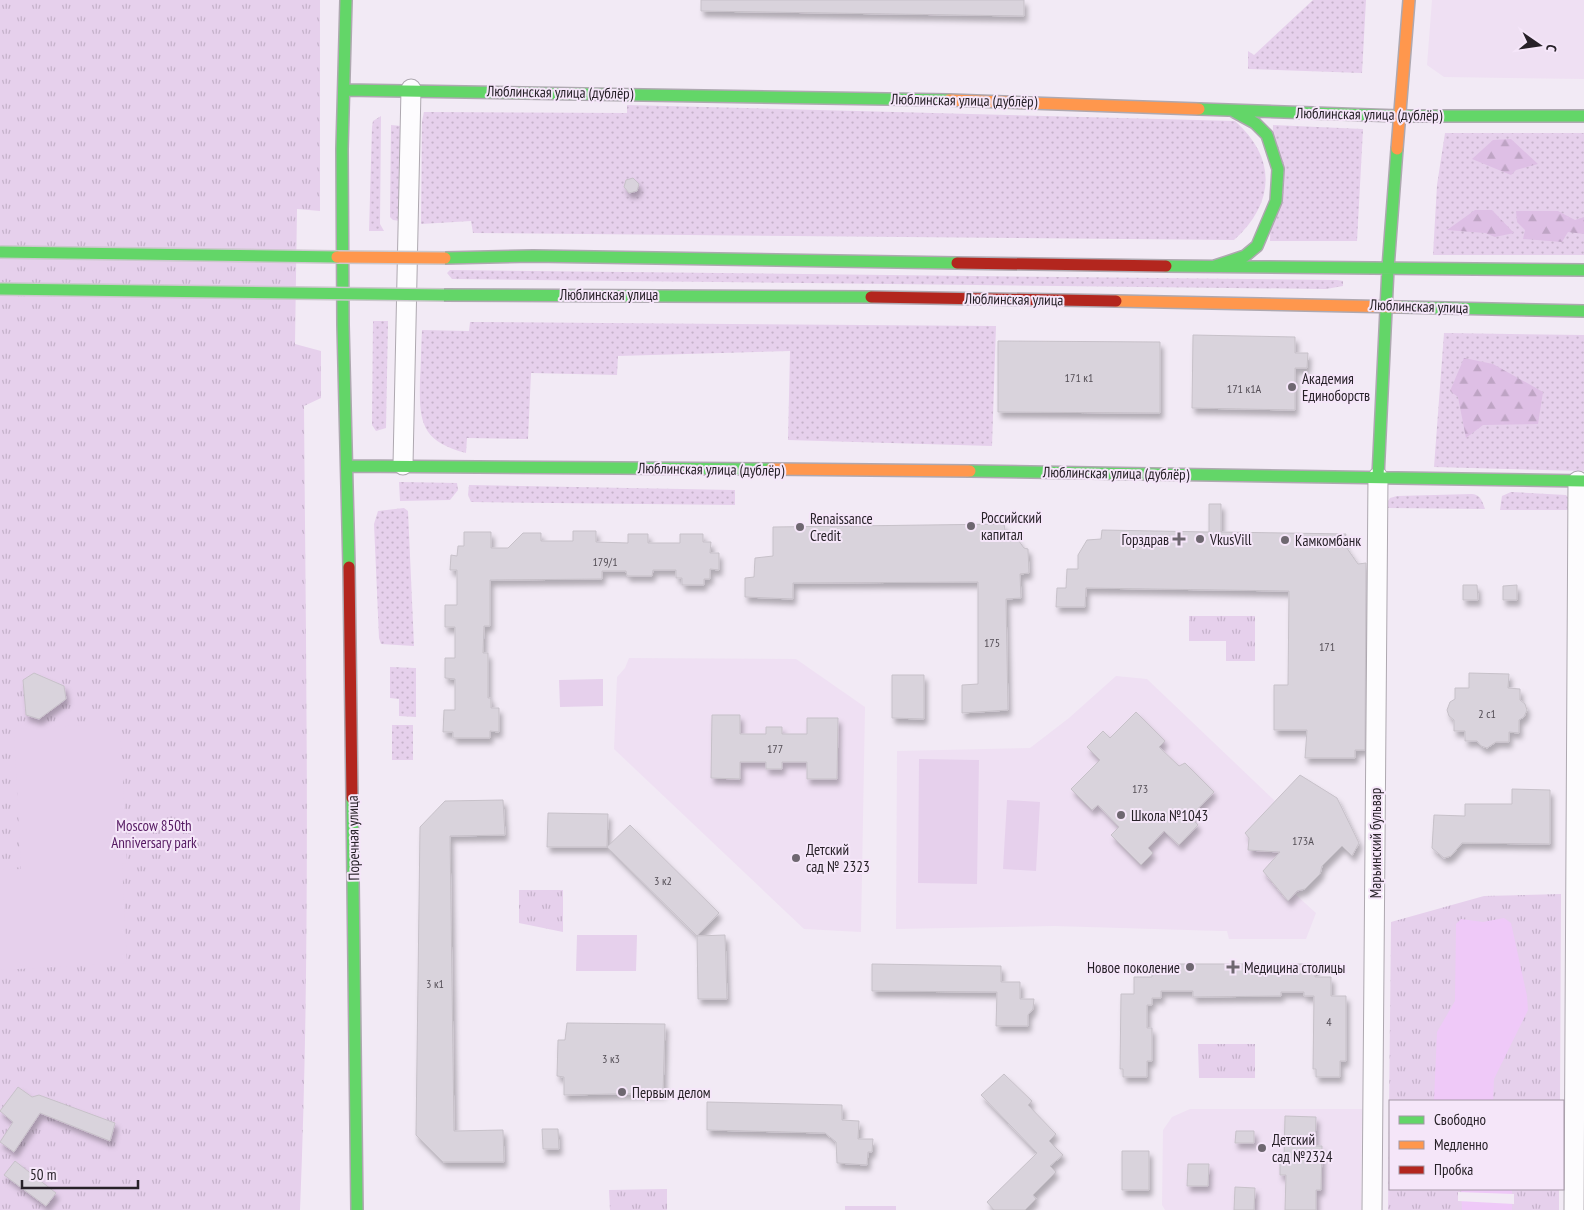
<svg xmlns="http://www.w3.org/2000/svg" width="1584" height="1210" viewBox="0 0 1584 1210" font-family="'PT Sans Narrow',sans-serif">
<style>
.built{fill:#efe0f3}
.grass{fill:url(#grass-dots)}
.forest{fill:url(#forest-firs)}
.park{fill:url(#park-tufts)}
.pitch{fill:#e6d0ec}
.water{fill:#efc9f8}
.pier{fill:#f2eaf5}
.building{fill:#d9d3dc;stroke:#c7c1c9;filter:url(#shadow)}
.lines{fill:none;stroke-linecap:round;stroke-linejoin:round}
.street-casing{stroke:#aea8b0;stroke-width:21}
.fast-casing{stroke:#aea8b0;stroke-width:14}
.slow-casing{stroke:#aea8b0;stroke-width:14}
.jam-casing{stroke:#aea8b0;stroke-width:14}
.street{stroke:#fdfcfe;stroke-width:19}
.fast{stroke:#63d668;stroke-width:11}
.slow{stroke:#ff974d;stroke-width:11}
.jam{stroke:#b3261e;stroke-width:11}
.fast-bridge-casing{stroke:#cbc7cc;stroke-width:14;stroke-linecap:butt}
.slow-bridge-casing{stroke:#cbc7cc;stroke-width:14;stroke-linecap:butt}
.fast-bridge{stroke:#63d668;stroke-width:11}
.slow-bridge{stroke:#ff974d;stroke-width:11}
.poi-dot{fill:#6e6770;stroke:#f5e6f9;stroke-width:2}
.labels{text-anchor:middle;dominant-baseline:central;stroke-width:4;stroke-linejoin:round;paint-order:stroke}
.number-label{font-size:12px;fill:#544e56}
.street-label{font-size:15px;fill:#272128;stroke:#f5e6f9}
.poi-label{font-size:15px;fill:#272128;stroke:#f5e6f9;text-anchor:start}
.park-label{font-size:15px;fill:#551962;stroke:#f5e6f9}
</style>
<defs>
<pattern id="grass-dots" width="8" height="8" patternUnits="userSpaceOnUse" patternTransform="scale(1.25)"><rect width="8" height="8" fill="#e6d0ec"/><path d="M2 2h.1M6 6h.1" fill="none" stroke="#c5b2ca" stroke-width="1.8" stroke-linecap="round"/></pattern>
<pattern id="forest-firs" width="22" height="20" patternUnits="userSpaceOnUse" patternTransform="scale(1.25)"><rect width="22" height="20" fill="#debfe5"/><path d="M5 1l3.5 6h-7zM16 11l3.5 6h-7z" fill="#bea4c4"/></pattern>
<pattern id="park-tufts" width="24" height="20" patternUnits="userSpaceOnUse" patternTransform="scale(1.25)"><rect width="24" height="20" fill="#e6d0ec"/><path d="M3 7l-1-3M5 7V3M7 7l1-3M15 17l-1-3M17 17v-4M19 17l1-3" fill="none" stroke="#c5b2ca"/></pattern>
<filter id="shadow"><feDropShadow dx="3" dy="5.5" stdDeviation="2.5" flood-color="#0004"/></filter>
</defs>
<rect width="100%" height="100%" fill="#f2eaf5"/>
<!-- built -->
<path class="built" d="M1432 0H1584V79L1444 77 1427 65Z
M629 658 796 659 865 707 861 932 804 929 614 749 617 677 625 668Z
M1116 676 1147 679 1275 801 1300 775 1337 798 1359 843 1352 856 1342 846 1322 866 1320 874 1305 889 1295 894 1316 913 1306 939H1229L1227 931H1220L1054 926 896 929 897 751 1030 748 1069 718Z
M1190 1109H1362L1361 1210H1165L1162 1205 1163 1130 1172 1117Z"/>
<!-- grass -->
<path class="grass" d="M1313 0H1366L1362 73 1248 69V51L1254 55Z
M627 105 1235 121C1277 158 1275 203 1234 240L473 233 471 221 421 224 422 121 424 112 627 113Z
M381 116 380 224 384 231H369L372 127 373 121Z
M391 125 401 126 400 221 393 220 390 217Z
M1273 125 1363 129 1357 241H1270Z
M1445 133H1584V255H1433L1437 185Z
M450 270 1337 280 1343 281V286L1326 289 452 279 447 273Z
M373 321H388L386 428 376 431 372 425Z
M470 322 996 326 992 446 788 440 790 351 618 356 617 375 531 373 528 439 467 438 466 453C421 441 419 422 420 380 421 364 421 347 422 330L469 331Z
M1444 333 1584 335V471L1434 467Z
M399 482 457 483 458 490 450 500 400 501Z
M469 485 735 490V505L471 502 468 495Z
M1511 492 1566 495 1571 500 1574 510H1500L1502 496Z
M1472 494C1481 495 1482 501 1485 509L1388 508 1386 504 1390 498 1397 496Z
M404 508 408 511 414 646 381 644 379 638 374 524 378 511Z
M390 667 416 668V717L399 716V699L390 698Z
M392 725H413V760H392Z"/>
<!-- forest -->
<path class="forest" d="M1511 139 1538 164 1516 170 1511 175 1472 159 1493 140Z
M1475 210H1492L1514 233 1495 237 1485 233 1447 230Z
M1516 211H1558L1575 220 1584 217V234L1568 232 1562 242 1523 239 1525 230 1517 222Z
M1464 358 1493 364 1543 392 1538 424 1483 425 1466 438 1458 397 1450 391Z"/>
<!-- park -->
<path class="park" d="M0 0H320V211L297 209 295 344 321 351V398L304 406C306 674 311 942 300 1210H0Z
M1189 616H1255V661H1226V641H1189Z
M519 890H563V932L519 923Z
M1561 894 1560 1101H1390V1189H1559V1210H1388L1391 922 1484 896Z
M1198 1044H1255V1078H1199Z
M667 1189V1210H610L609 1190Z"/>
<!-- pitch -->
<path class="pitch" d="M603 679V706L560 707 559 680Z
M120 723 127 863 122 864 127 963 0 970V870L21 869 14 729Z
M919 759 979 760 977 884 918 883Z
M1007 800 1040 802 1036 871 1003 869Z
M577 935H637L636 971H576Z
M845 1206H896V1210H845Z"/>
<!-- water -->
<path class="water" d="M1504 918 1511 923 1527 996 1528 1010 1494 1079 1493 1101H1434L1437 1032 1455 1001 1456 924 1461 919 1483 922Z
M1461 1189H1512V1210H1462Z"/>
<!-- pier -->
<path class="pier" d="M1458 1192 1514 1194V1204L1458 1201Z"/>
<!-- building -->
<path class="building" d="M701 0H1024V16L701 11Z
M633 178 639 184 637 191 629 193 624 187 626 180Z
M1193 335 1295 337V353H1308L1307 368H1295V410L1192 408Z
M998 341 1160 342V413L998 412Z
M1209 504H1221V532L1346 534 1344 544 1358 564 1366 563 1365 750H1355V758H1305L1307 730H1274V685H1288L1289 591 1086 588 1085 607H1056L1057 588H1066L1067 569H1078V555L1087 540 1101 539 1102 530 1209 532Z
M1004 524 1005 530 1016 537 1024 548 1028 549 1029 573 1020 574 1021 598 1006 599 1008 710 962 713V685L978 684V582L793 583V599L745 597V578L754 577 755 558 773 556V527Z
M573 531H596V542L628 543V534H648V543H680V534H703V542H711L710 553H719V570L710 569V579H704V585H682V578H676V570H653L652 576H627L626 571H602V579L490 580V626H484L483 653H488V698H491V708H499V732L490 731V738H453V732H443L444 710H455V679L445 678V658H455V627H445V605H457V570H450L451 555 457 556 458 546H464V532H491V548H508L523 533H541V541H573Z
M1463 585H1477L1478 600H1463Z
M1517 585V600H1503V586Z
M34 673 64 686 66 699 39 719 26 715 23 680Z
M1469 673 1509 674 1508 688 1520 689V700L1525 704 1527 710 1524 717 1519 720V733L1509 732V742H1496L1487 748 1481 746 1477 741H1465V731H1454V720L1449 716 1447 710 1450 702 1455 699V688H1469Z
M892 675H924V719L892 718Z
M1136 712 1165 741 1159 747 1179 766 1185 763 1214 792 1190 817 1198 825 1179 845 1164 831 1148 848 1153 853 1141 865 1111 835 1119 827 1098 805 1092 810 1071 789 1100 760 1087 747 1103 731 1110 738Z
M712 715H740V734H766V727H782V734H807V718H838L837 779H807V762H782V769H766V762H740V779L711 778Z
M1300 775 1337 798 1359 843 1352 856 1342 846 1322 866 1320 874 1305 889 1297 891 1288 901 1263 871 1280 852 1248 850 1249 838 1245 833Z
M1512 789 1550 790V844L1462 843 1451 856 1444 858 1432 848 1434 815 1465 816V804H1512Z
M503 800 505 835 450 836 454 1131 503 1130 504 1162H443L416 1135 420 827 445 801Z
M548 813 608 814 607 847 630 825 719 913 697 936 607 847H547Z
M725 935 727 999H698L697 936Z
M872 964 1001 966V982H1020V999H1034L1033 1009 1028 1015V1026H996L997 992 872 991Z
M1152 964H1315V977H1331V996H1346V1061H1340V1077H1316V1069H1313L1314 996H1304V992H1281V996L1193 997V991H1161V998H1152V1005H1147V1028H1152V1061H1147V1077H1123V1069H1120L1121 994H1134V977H1152Z
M567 1023 665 1024 663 1093 564 1095V1077L557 1076 558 1040H565Z
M1004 1074 1032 1101 1028 1105 1056 1134 1049 1141 1063 1155 1050 1166 1056 1172 1033 1195 1036 1199 1025 1210H994L987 1202 1037 1153 981 1095Z
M18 1087 32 1097 39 1095 115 1123 110 1141 40 1113 14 1152 0 1142 13 1122 0 1111Z
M707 1102 842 1105V1120L859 1121 858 1139H873L872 1152H868L867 1165 837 1163 836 1142 825 1133 707 1130Z
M1285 1116 1316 1117 1315 1146H1322L1321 1190H1316V1210H1285L1286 1175H1280V1158L1284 1159Z
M542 1129H558L559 1149H543Z
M1236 1131H1254V1143H1235Z
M1122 1151H1149V1190H1122Z
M15 1161 56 1193 46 1206 4 1175Z
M1188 1164H1209L1208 1186H1187Z
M1235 1187 1255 1188 1254 1210H1234Z"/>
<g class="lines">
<!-- street casing -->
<g class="street-casing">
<path id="street" d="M403 465 411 89
M1372 1210 1378 477
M1574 1210 1578 481"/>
</g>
<!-- fast casing -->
<g class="fast-casing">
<path id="fast" d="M346 0 342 149 343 325 349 567
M345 90 949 100
M1199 109 1399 116H1584
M445 258 533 256 957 263
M1166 266 1584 270
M1215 266 1245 256 1257 246 1276 201 1278 169 1267 135 1255 123 1233 111
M444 295 871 297
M1400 307 1584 311
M348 466 771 469
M970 471 1584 481
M1378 477 1388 268 1397 149
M352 798 357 1210"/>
</g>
<!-- slow casing -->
<g class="slow-casing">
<path id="slow" d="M949 100 1199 109
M1397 149 1409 0
M1116 301 1400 307
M771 469 970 471"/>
</g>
<!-- jam casing -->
<g class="jam-casing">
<path id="jam" d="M957 263 1166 266
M871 297 1116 301
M349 567 352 798"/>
</g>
<!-- street -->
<use href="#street" class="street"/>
<!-- fast -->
<use href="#fast" class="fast"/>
<!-- slow -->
<use href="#slow" class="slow"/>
<!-- jam -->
<use href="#jam" class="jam"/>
<!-- fast-bridge casing -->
<g class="fast-bridge-casing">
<path id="fast-bridge" d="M0 252 337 257
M0 289 444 295"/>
</g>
<!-- slow-bridge casing -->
<g class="slow-bridge-casing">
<path id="slow-bridge" d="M337 257 445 258"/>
</g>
<!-- fast-bridge -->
<use href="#fast-bridge" class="fast-bridge"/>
<!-- slow-bridge -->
<use href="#slow-bridge" class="slow-bridge"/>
</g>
<!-- markers -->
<g class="poi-dot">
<circle cx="1292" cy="387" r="5"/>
<circle cx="971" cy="526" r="5"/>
<circle cx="800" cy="527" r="5"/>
<path d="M1176.5 531.5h5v5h5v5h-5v5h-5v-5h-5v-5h5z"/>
<circle cx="1200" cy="539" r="5"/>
<circle cx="1285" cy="540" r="5"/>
<circle cx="1121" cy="815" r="5"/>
<circle cx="796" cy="858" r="5"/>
<circle cx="1190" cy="967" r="5"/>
<path d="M1230.5 959.5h5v5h5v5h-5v5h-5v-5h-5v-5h5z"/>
<circle cx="622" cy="1092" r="5"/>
<circle cx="1262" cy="1148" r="5"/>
</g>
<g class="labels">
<!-- number labels -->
<g class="number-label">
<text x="1079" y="377">171 к1</text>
<text x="1244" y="388">171 к1А</text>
<text x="605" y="561">179/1</text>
<text x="992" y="642">175</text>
<text x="1327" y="646">171</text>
<text x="1487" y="713">2 с1</text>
<text x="775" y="748">177</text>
<text x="1140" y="788">173</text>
<text x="1303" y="840">173А</text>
<text x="663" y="880">3 к2</text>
<text x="435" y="983">3 к1</text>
<text x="1329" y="1021">4</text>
<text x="611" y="1058">3 к3</text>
</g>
<!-- street labels -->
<g class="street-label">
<text transform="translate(560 92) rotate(1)">Люблинская улица (дублёр)</text>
<text transform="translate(964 100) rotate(1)">Люблинская улица (дублёр)</text>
<text transform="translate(1369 114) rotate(1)">Люблинская улица (дублёр)</text>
<text x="609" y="294">Люблинская улица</text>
<text transform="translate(1014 299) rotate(1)">Люблинская улица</text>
<text transform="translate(1419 306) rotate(2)">Люблинская улица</text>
<text transform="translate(711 469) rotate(1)">Люблинская улица (дублёр)</text>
<text transform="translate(1116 473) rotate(1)">Люблинская улица (дублёр)</text>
<text transform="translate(353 838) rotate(-91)">Поречная улица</text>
<text transform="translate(1375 843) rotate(-90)">Марьинский бульвар</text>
</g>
<!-- poi labels -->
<g class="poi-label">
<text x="1302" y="378">Академия<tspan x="1302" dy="17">Единоборств</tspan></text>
<text x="981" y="517">Российский<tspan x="981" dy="17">капитал</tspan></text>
<text x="810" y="518">Renaissance<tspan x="810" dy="17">Credit</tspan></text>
<text x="1169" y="539" text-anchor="end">Горздрав</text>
<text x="1210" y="539">VkusVill</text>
<text x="1295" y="540">Камкомбанк</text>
<text x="1131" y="815">Школа №1043</text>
<text x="806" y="849">Детский<tspan x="806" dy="17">сад № 2323</tspan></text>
<text x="1180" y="967" text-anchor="end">Новое поколение</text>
<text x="1244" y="967">Медицина столицы</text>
<text x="632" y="1092">Первым делом</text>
<text x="1272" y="1139">Детский<tspan x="1272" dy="17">сад №2324</tspan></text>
</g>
<!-- park labels -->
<g class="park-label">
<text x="154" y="825">Moscow 850th<tspan x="154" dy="17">Anniversary park</tspan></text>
</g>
</g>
<!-- legend -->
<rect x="1389" y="1100" width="175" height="90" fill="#f5e6f9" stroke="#a397a5"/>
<rect x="1399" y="1116" width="25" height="8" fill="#63d668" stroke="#a397a5"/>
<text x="1434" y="1125" font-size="15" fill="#272128">Свободно</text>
<rect x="1399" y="1141" width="25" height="8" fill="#ff974d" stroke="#a397a5"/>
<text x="1434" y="1150" font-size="15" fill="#272128">Медленно</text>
<rect x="1399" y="1166" width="25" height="8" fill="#b3261e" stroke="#a397a5"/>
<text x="1434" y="1175" font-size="15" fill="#272128">Пробка</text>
<!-- north arrow -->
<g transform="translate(1539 45) rotate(103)" stroke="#f5e6f9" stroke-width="4" paint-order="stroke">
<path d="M0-4L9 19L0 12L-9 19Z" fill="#272128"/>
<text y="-8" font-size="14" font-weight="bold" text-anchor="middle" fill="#272128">С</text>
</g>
<!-- scale -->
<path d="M22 1180v8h116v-8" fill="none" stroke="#272128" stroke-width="2.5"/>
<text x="30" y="1180" font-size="15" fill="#272128" stroke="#f5e6f9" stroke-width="4" paint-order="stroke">50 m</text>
</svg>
